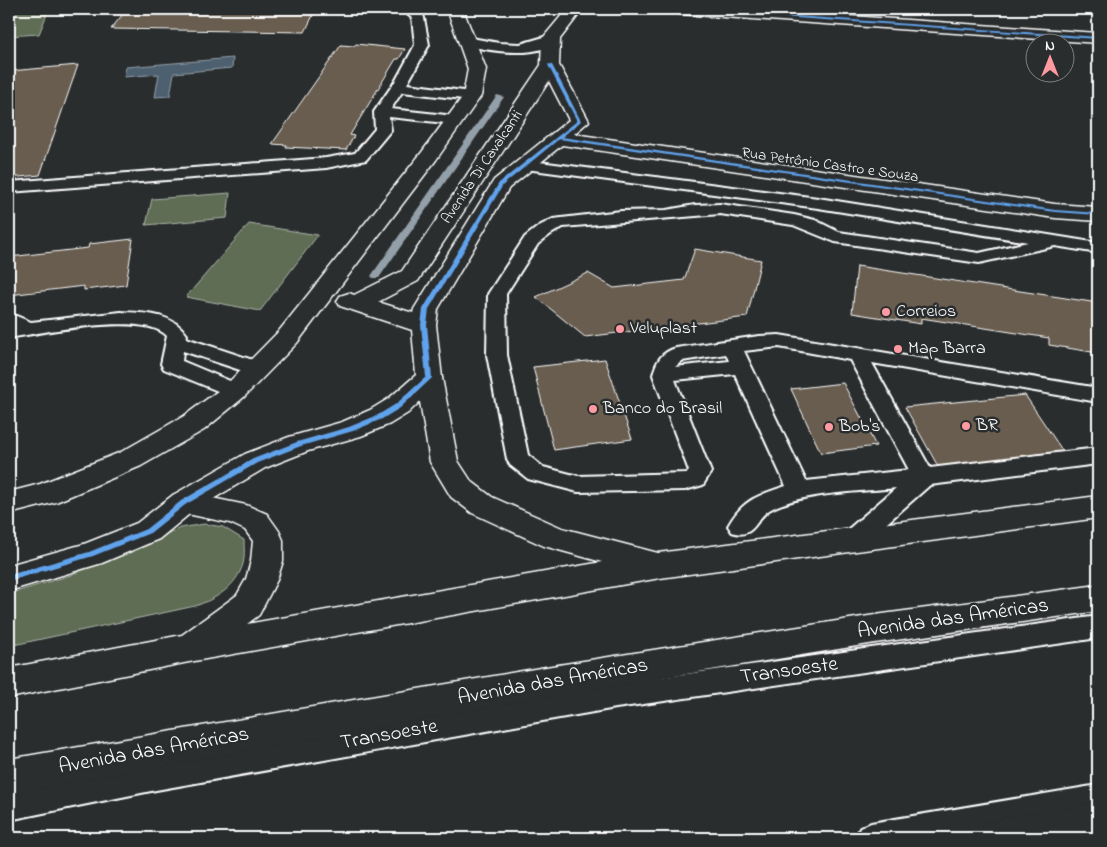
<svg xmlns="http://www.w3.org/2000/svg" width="1107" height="847" viewBox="0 0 1107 847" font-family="'Indie Flower',sans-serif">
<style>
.green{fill:#5e6d55;stroke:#aeb6aa}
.water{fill:#4d606f;stroke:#94a0a9}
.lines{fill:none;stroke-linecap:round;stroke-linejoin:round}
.stream{fill:#94a0a9;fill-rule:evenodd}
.building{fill:#685d4f;stroke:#fff}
.service-casing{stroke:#fff;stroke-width:4}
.minor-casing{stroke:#fff;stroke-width:3}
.secondary-casing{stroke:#fff;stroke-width:3}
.trunk-casing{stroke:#fff;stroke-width:3}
.service{fill:#2a2d2e;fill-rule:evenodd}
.minor{fill:#2a2d2e;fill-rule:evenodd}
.secondary{fill:#2a2d2e;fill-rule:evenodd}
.trunk{fill:#2a2d2e;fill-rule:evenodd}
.cycleway-casing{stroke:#2a2d2e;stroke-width:3}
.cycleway{fill:#60a3ed;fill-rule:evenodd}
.poi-dot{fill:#ff9aa2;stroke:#2a2d2e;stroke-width:2}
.labels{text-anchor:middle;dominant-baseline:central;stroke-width:5;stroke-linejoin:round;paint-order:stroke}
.far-street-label{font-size:15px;fill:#fff;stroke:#2a2d2e}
.poi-label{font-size:18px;fill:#fff;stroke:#2a2d2e;text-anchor:start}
.near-street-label{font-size:21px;fill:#fff;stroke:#2a2d2e}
</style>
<rect width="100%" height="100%" fill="#2a2d2e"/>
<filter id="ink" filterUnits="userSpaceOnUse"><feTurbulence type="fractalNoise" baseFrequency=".02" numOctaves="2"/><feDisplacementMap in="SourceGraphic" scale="10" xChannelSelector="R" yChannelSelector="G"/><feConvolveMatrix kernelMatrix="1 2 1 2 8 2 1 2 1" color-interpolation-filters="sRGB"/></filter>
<g filter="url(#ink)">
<!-- green -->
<path class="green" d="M9 9H49L39 34 9 36Z
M230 193 227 218 146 225 152 199Z
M249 224 318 235 260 311 186 297Z
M204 524 223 527 244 540C244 548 245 557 243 564 236 587 216 599 195 606L9 646V594L71 575 180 528Z"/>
<!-- water -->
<path class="water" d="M233 58 232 68 174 73 170 96 155 97 159 74 124 77 126 67Z"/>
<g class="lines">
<!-- stream -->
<path class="stream" d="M497 95 504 97 379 278H373L371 276Z"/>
</g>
<!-- building -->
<path class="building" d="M127 9H316L305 32 111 29Z
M356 44 405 49 399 59H396L350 135 354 136 346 150 286 147 287 145 272 144 341 45 354 46Z
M78 65 40 175 9 178 10 71Z
M133 239 126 285 84 290V286L9 295V257L88 248 89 244Z
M695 249 761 260 747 317 585 337 536 297 588 273 614 288 684 280Z
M857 266 1098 303V353L1049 345V338L921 318V324L852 313Z
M605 359 632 439 554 450 533 367Z
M843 383 876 446 821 453 791 389Z
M1025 395 1066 456 940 470 905 407Z"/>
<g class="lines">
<!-- service casing -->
<g class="service-casing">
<path id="service" d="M401 9H415L423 13 429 45 407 84 472 92 477 93 479 96 477 99 472 100 402 92 391 109 455 116 460 117 462 120 460 123 455 124 389 117 391 130 366 160 326 168 9 192V182L326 158 355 153 375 129 374 112 396 80 415 45 412 18Z
M551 35 558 39C540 61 485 50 461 44L459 41 466 37 499 43 520 44Z
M524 160 818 198 1098 243V253L1055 246 979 263 835 242 793 225 720 214 563 227 551 234 538 244 506 294 507 355 528 455 543 467 578 476 687 473 689 471 653 375C656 361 662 352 676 348L759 336 779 335 1098 388V402L872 363 930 468 1098 448V464L930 485 861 546 853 548 845 546 841 539 845 532 896 488C859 492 803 492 771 509 755 517 755 540 732 532L728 526C743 499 759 495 786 486L735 374 675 380 711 472 703 485 685 490 578 492 528 479 510 465 507 459 487 355 488 294 525 237 539 226 553 219 621 211 666 210 695 205 720 204 794 215 815 220 839 232 979 253 1028 242 818 208 518 168 516 165 518 162ZM779 347 850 360 909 470 806 481 744 351ZM726 354 729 361 675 367 682 361Z
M121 312C145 313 173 313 187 335L186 338 265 364 268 369 265 374 258 376 183 351 182 361 242 386 245 391 242 396 235 398 164 369 161 364 167 336C145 311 40 333 9 338V313L31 322Z
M1098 616V638L616 708 156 790 9 820V792L156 762 616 684Z
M1098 785V813L954 838H856L860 828 871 823Z"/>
</g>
<!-- minor casing -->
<g class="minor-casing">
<path id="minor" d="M447 9H463L486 69 481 96 436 160 297 343 244 397 204 430 141 466 56 502 9 514V492L40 484 121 452 184 416 226 385 279 331 422 152 463 96 468 69Z
M567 9H583L560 39 559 65 589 121 574 134 1055 204 1098 207V221L1055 218 562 145 509 188 438 309 436 325 442 378 438 384 408 413 390 424 361 436 308 451 265 468 193 511 159 539 102 563 9 591V565L84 544 137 523 173 495 245 454 289 437 342 422 370 410 388 399 416 375 412 330 340 306 337 301 340 296 349 293 354 295 402 271 541 65 542 39ZM549 81 569 120 494 180 414 309 413 313 378 302 418 281Z
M672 9H748L1098 33V43L680 14 674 12Z"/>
</g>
<!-- secondary casing -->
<g class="secondary-casing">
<path id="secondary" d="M429 369 438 372 442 378 458 461 471 481 492 497 562 528 658 553 1098 496V518L660 578 189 662 9 698V668L182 635 237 595 246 579 251 561 253 541 245 530 230 523 173 511 168 503 173 495 183 492 246 505 267 514 279 531 283 540V561L277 580 259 615 247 624 602 562 544 546 472 513 451 497 430 462 416 378 420 372Z"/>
</g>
<!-- trunk casing -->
<g class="trunk-casing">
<path id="trunk" d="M1098 585V611L875 643 552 696 9 794V759L552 666 875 615Z
M1098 802V838H979L984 824 998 819Z"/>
</g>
<!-- service -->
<use href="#service" class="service"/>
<!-- minor -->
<use href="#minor" class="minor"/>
<!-- secondary -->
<use href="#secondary" class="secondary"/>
<!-- trunk -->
<use href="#trunk" class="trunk"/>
<!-- cycleway casing -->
<g class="cycleway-casing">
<path id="cycleway" d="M678 9H693L1098 37V39L680 10Z
M549 64 552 65 581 121 562 137 1055 210 1098 213V215L1055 212 559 139 503 185 429 309 427 325 432 378 400 408 382 419 353 431 301 446 257 463 185 505 150 533 93 556 9 581V575L89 552 146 529 181 501 253 459 297 442 349 427 378 415 396 404 426 377 421 325 423 309 499 183 577 121 548 65Z"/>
</g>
<!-- cycleway -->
<use href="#cycleway" class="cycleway"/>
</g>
</g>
<!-- markers -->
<g class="poi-dot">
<circle cx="886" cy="312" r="5"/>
<circle cx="620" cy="329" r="5"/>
<circle cx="898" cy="349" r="5"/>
<circle cx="593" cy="409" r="5"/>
<circle cx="966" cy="426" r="5"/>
<circle cx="829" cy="427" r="5"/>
</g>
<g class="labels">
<!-- far-street labels -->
<g class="far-street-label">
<text transform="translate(830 165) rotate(8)">Rua Petrônio Castro e Souza</text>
<text transform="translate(482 167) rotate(-56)">Avenida Di Cavalcanti</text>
</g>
<!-- poi labels -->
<g class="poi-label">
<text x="896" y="312">Correios</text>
<text x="630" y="329">Veluplast</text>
<text x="908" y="349">Map Barra</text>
<text x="603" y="409">Banco do Brasil</text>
<text x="976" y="426">BR</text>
<text x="839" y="427">Bob's</text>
</g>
<!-- near-street labels -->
<g class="near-street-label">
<text transform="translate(953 619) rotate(-8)">Avenida das Américas</text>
<text transform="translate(789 671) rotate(-8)">Transoeste</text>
<text transform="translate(553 682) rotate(-10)">Avenida das Américas</text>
<text transform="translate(389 735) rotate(-10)">Transoeste</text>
<text transform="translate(154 751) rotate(-10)">Avenida das Américas</text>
</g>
</g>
<!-- margin -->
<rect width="1107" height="847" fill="none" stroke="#2a2d2e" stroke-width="30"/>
<rect x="15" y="15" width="1077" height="817" fill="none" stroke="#fff" stroke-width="2" filter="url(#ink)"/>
<!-- north arrow -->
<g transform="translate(1050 58)"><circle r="24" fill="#2a2d2e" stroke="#7f8182"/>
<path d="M0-4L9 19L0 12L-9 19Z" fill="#ff9aa2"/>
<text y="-8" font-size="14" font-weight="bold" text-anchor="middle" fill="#ffffff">N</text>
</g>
</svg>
